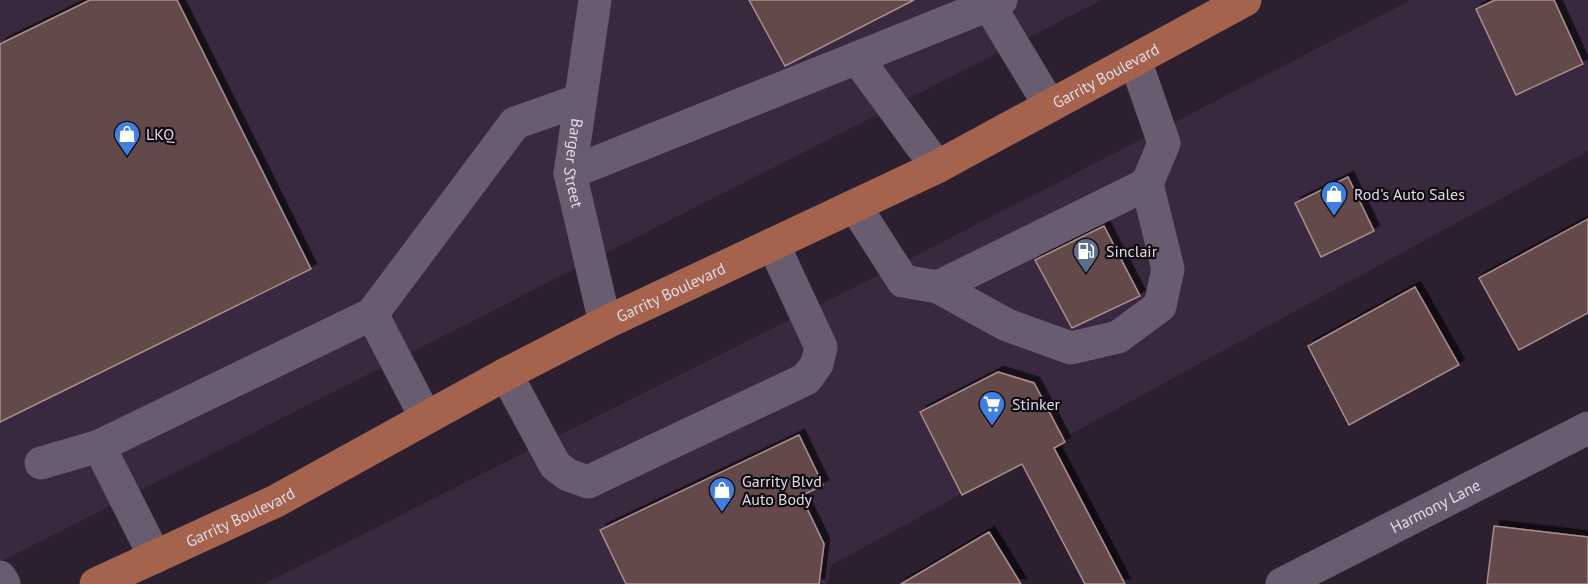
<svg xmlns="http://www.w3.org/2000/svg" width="1588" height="584" viewBox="0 0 1588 584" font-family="'PT Sans',sans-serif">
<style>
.built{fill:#38293e}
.building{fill:#644a49;stroke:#ab8d8c;stroke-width:1.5;filter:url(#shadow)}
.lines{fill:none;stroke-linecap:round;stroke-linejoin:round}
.minor{stroke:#6a5c70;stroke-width:33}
.major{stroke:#a5634e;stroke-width:33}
.labels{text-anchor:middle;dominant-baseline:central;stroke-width:4.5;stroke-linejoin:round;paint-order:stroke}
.street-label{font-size:16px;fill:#e1d9e4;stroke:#110b13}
.poi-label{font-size:16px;fill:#e1d9e4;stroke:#110b13;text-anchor:start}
</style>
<defs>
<filter id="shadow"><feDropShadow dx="5.5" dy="-5.5" stdDeviation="0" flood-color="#0009"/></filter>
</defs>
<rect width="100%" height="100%" fill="#2b1f30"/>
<!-- built -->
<path class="built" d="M0 0H1102L0 562Z
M1411 0H1588V151L830 566 828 584H263L855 287Z"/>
<!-- building -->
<path class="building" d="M90 0H177L311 269 0 422V44Z
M749 0H914L785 66Z
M1495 0H1554L1583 64 1516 95 1476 9Z
M1348 177 1374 231 1321 257 1295 203Z
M1588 219V313L1519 350 1479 278Z
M1104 226 1140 296 1072 328 1035 260Z
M1415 287 1459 365 1349 425 1308 346Z
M998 372 1034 383 1065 442 1054 448 1125 584H1085L1022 464 962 495 920 412Z
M799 435 823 485 801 496 824 544 819 584H626L600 530Z
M1494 526 1588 537V584H1487Z
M989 532 1021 584H901Z"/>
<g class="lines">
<!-- minor -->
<g class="minor">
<path id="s1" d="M595 0 570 173 605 323"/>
<path d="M989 5 1050 106"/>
<path d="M857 58 937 167"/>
<path d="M570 173 1001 0"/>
<path d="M855 206 903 281 938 287 1147 184 1164 143 1135 60"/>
<path d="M938 287 1007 325 1071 348 1118 337 1160 306 1168 269 1147 184"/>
<path d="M372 314 426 418"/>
<path d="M506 374 555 465 568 475 588 482 806 379 817 364 821 347 773 244"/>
<path d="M99 446 155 557"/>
<path d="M41 463 99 446 372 314 515 123 580 100"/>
<path d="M0 577 4 584"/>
<path id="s2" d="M1282 584 1588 428"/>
</g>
<!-- major -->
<path class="major" id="s3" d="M96 584 276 501 506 374 605 323 937 167 1245 0"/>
</g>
<!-- icons -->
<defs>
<g id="shop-pin" transform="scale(1.35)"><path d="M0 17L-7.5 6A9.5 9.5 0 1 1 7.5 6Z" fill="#3f7fe0" stroke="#110b13"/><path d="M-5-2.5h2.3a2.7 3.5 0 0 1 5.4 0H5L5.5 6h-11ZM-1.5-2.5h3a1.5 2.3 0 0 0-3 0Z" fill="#fff"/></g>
<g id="fuel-pin" transform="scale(1.35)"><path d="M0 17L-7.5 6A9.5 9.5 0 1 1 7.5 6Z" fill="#5c6f8a" stroke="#110b13"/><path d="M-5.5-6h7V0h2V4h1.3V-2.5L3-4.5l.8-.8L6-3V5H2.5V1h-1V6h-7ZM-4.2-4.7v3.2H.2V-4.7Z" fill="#fff"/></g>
<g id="supermarket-pin" transform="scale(1.35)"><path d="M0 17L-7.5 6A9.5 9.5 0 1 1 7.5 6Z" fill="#3f7fe0" stroke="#110b13"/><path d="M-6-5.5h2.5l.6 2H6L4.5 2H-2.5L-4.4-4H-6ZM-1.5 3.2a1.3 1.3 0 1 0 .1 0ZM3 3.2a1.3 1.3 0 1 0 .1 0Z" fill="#fff"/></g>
</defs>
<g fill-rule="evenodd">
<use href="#shop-pin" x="127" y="134"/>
<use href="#shop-pin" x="1334" y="194"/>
<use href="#fuel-pin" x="1086" y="251"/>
<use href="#supermarket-pin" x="992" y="404"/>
<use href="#shop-pin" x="722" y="490"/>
</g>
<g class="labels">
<!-- street labels -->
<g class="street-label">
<text stroke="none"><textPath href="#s3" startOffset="1131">Garrity Boulevard</textPath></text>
<text stroke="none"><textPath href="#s1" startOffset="165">Barger Street</textPath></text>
<text stroke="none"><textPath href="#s3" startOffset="645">Garrity Boulevard</textPath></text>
<text stroke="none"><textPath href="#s2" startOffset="172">Harmony Lane</textPath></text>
<text stroke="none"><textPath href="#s3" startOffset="159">Garrity Boulevard</textPath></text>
</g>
<!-- poi labels -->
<g class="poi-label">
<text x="146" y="134">LKQ</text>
<text x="1354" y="194">Rod's Auto Sales</text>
<text x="1106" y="251">Sinclair</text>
<text x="1012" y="404">Stinker</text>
<text x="742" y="481">Garrity Blvd<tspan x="742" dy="18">Auto Body</tspan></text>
</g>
</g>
</svg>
